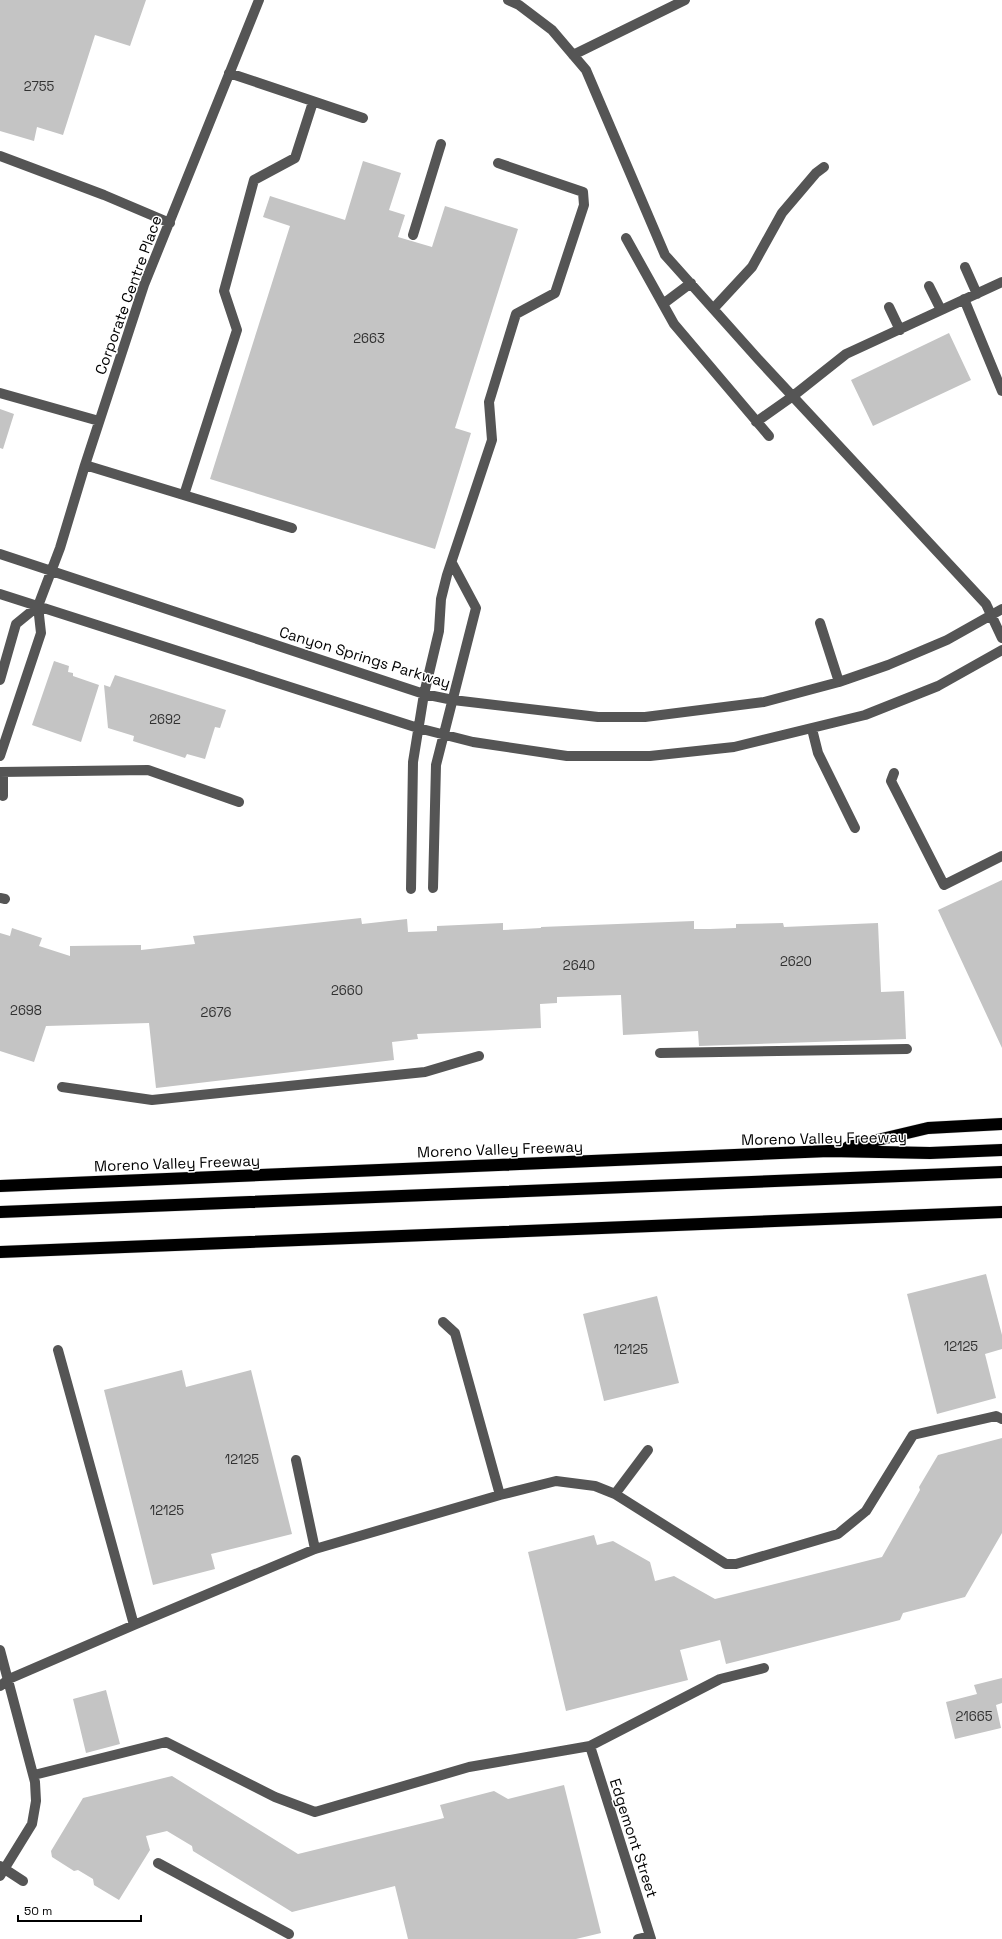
<svg xmlns="http://www.w3.org/2000/svg" width="1002" height="1939" viewBox="0 0 1002 1939" font-family="'Space Grotesk',sans-serif">
<style>
.building{fill:#c4c4c4}
.lines{fill:none;stroke-linecap:round;stroke-linejoin:round}
.highway-casing{stroke:#dbdbdb;stroke-width:13}
.minor{stroke:#555;stroke-width:10}
.highway{stroke:#000;stroke-width:12}
.labels{text-anchor:middle;dominant-baseline:central;stroke-width:3;stroke-linejoin:round;paint-order:stroke}
.number-label{font-size:13px;fill:#313131}
.street-label{font-size:15px;fill:#000;stroke:#fff}
</style>
<rect width="100%" height="100%" fill="#fff"/>
<!-- building -->
<path class="building" d="M0 0H146L130 46 95 35 63 135 37 127 34 141 0 131Z
M363 161 401 173 389 210 405 215 398 237 432 247 445 206 518 229 455 428 471 433 435 549 210 479 290 226 263 217 270 196 345 220Z
M949 333 971 380 873 426 851 380Z
M0 409 14 414 3 449 0 448Z
M54 661 69 666 68 672 73 673V676L99 685 81 742 32 725Z
M115 675 226 710 220 728 215 727 205 759 187 754 185 758 133 741 134 736 108 728 104 685 110 687Z
M1002 880V1048L938 910Z
M361 918 362 924 407 919 408 932 437 931V926L503 923V930L541 928V927L694 921V929H710L736 928V924L783 923 784 927 878 923 881 992 904 991 906 1039 699 1046 698 1031 623 1035 621 995 557 997V1003L540 1004 541 1028 417 1034 418 1039 392 1042 394 1060 156 1088 149 1023 46 1026 34 1062 0 1051V933L10 936 12 928 42 938 39 946 70 956V946L141 945V950L195 944 193 936Z
M986 1274 1002 1335V1349L985 1354 996 1398 937 1414 907 1294Z
M657 1296 679 1383 604 1401 583 1314Z
M182 1370 186 1387 251 1370 292 1534 211 1554 215 1569 153 1585 104 1390Z
M1002 1438V1533L965 1597 903 1613 900 1620 726 1664 720 1640 680 1650 688 1680 566 1711 528 1552 594 1535 597 1545 613 1541 650 1562 655 1581 674 1576 715 1599 882 1557 920 1490 919 1487 938 1455Z
M1002 1678V1703L996 1705 1001 1728 955 1739 946 1702 977 1694 974 1685Z
M106 1690 120 1744 86 1753 73 1699Z
M172 1776 298 1854 444 1818 440 1805 494 1791 508 1799 564 1785 601 1933 576 1939H408L395 1886 292 1912 193 1851 192 1846 167 1831 146 1836 150 1850 119 1900 94 1885 93 1879 78 1870 74 1871 52 1857 51 1851 83 1798Z"/>
<g class="lines">
<!-- highway casing -->
<g class="highway-casing">
<path id="highway" d="M848 1147 928 1128 1002 1124
M0 1186 829 1151 930 1153 1002 1150
M0 1212 1002 1172
M0 1252 1002 1212"/>
</g>
<!-- minor -->
<path class="minor" d="M508 0 519 5 552 30 586 70 665 255 758 359 986 604 1002 638
M573 55 685 0
M229 73 363 118
M0 156 104 195 170 223
M413 235 441 144
M626 238 674 324 769 436
M965 267 977 294
M929 286 941 310
M964 299 1002 391
M663 304 691 283
M889 307 900 330
M714 308 752 267 782 213 816 173 824 167
M0 393 99 421
M756 422 793 396 846 354 1002 282
M85 465 292 528
M184 495 237 330 224 291 254 180 295 158 313 102
M0 554 424 694 453 700 598 717H645L764 702 839 682 888 665 947 640 1002 609
M0 594 418 728 473 742 567 756H650L734 747 865 715 938 686 1002 650
M820 623 839 682
M0 680 16 624 38 606 60 548 85 465 144 285 259 0
M812 729 818 753 855 828
M0 756 41 633 38 606
M0 772 148 770 239 802
M0 773 3 777V796
M894 773 891 781 944 885 1002 856
M433 888 436 765 476 608 452 563
M411 889 413 762 424 694 439 631 441 599 447 575 492 440 489 402 516 314 555 293 584 205 583 192 498 163
M0 898 5 899
M660 1053 907 1049
M62 1087 152 1100 425 1072 479 1056
M443 1322 455 1333 500 1495
M58 1350 134 1625
M296 1460 315 1549
M615 1494 648 1450
M0 1650 35 1782 36 1801 32 1824 0 1876
M0 1686 9 1679 134 1625 315 1549 500 1495 556 1481 595 1486 615 1494 726 1564H736L838 1534 866 1511 913 1435 996 1416 1002 1419
M590 1746 651 1939
M34 1775 166 1742 275 1797 315 1812 469 1767 590 1746 720 1679 764 1668
M158 1863 289 1934
M0 1866 23 1881
M638 1939 650 1936"/>
<!-- highway -->
<use href="#highway" class="highway"/>
</g>
<g class="labels">
<!-- number labels -->
<g class="number-label">
<text x="39" y="86">2755</text>
<text x="369" y="338">2663</text>
<text x="165" y="719">2692</text>
<text x="796" y="961">2620</text>
<text x="579" y="965">2640</text>
<text x="347" y="990">2660</text>
<text x="26" y="1010">2698</text>
<text x="216" y="1012">2676</text>
<text x="961" y="1346">12125</text>
<text x="631" y="1349">12125</text>
<text x="242" y="1459">12125</text>
<text x="167" y="1510">12125</text>
<text x="974" y="1716">21665</text>
</g>
<!-- street labels -->
<g class="street-label">
<text transform="translate(128 295) rotate(-70)">Corporate Centre Place</text>
<text transform="translate(365 657) rotate(17)">Canyon Springs Parkway</text>
<text transform="translate(824 1138) rotate(-1)">Moreno Valley Freeway</text>
<text transform="translate(500 1149) rotate(-2)">Moreno Valley Freeway</text>
<text transform="translate(177 1163) rotate(-2)">Moreno Valley Freeway</text>
<text transform="translate(634 1838) rotate(72)">Edgemont Street</text>
</g>
</g>
<!-- scale -->
<path d="M18 1915v6h123v-6" fill="none" stroke="#000000" stroke-width="2"/>
<text x="24" y="1915" font-size="12" fill="#000000" stroke="#ffffff" stroke-width="3" paint-order="stroke">50 m</text>
</svg>
